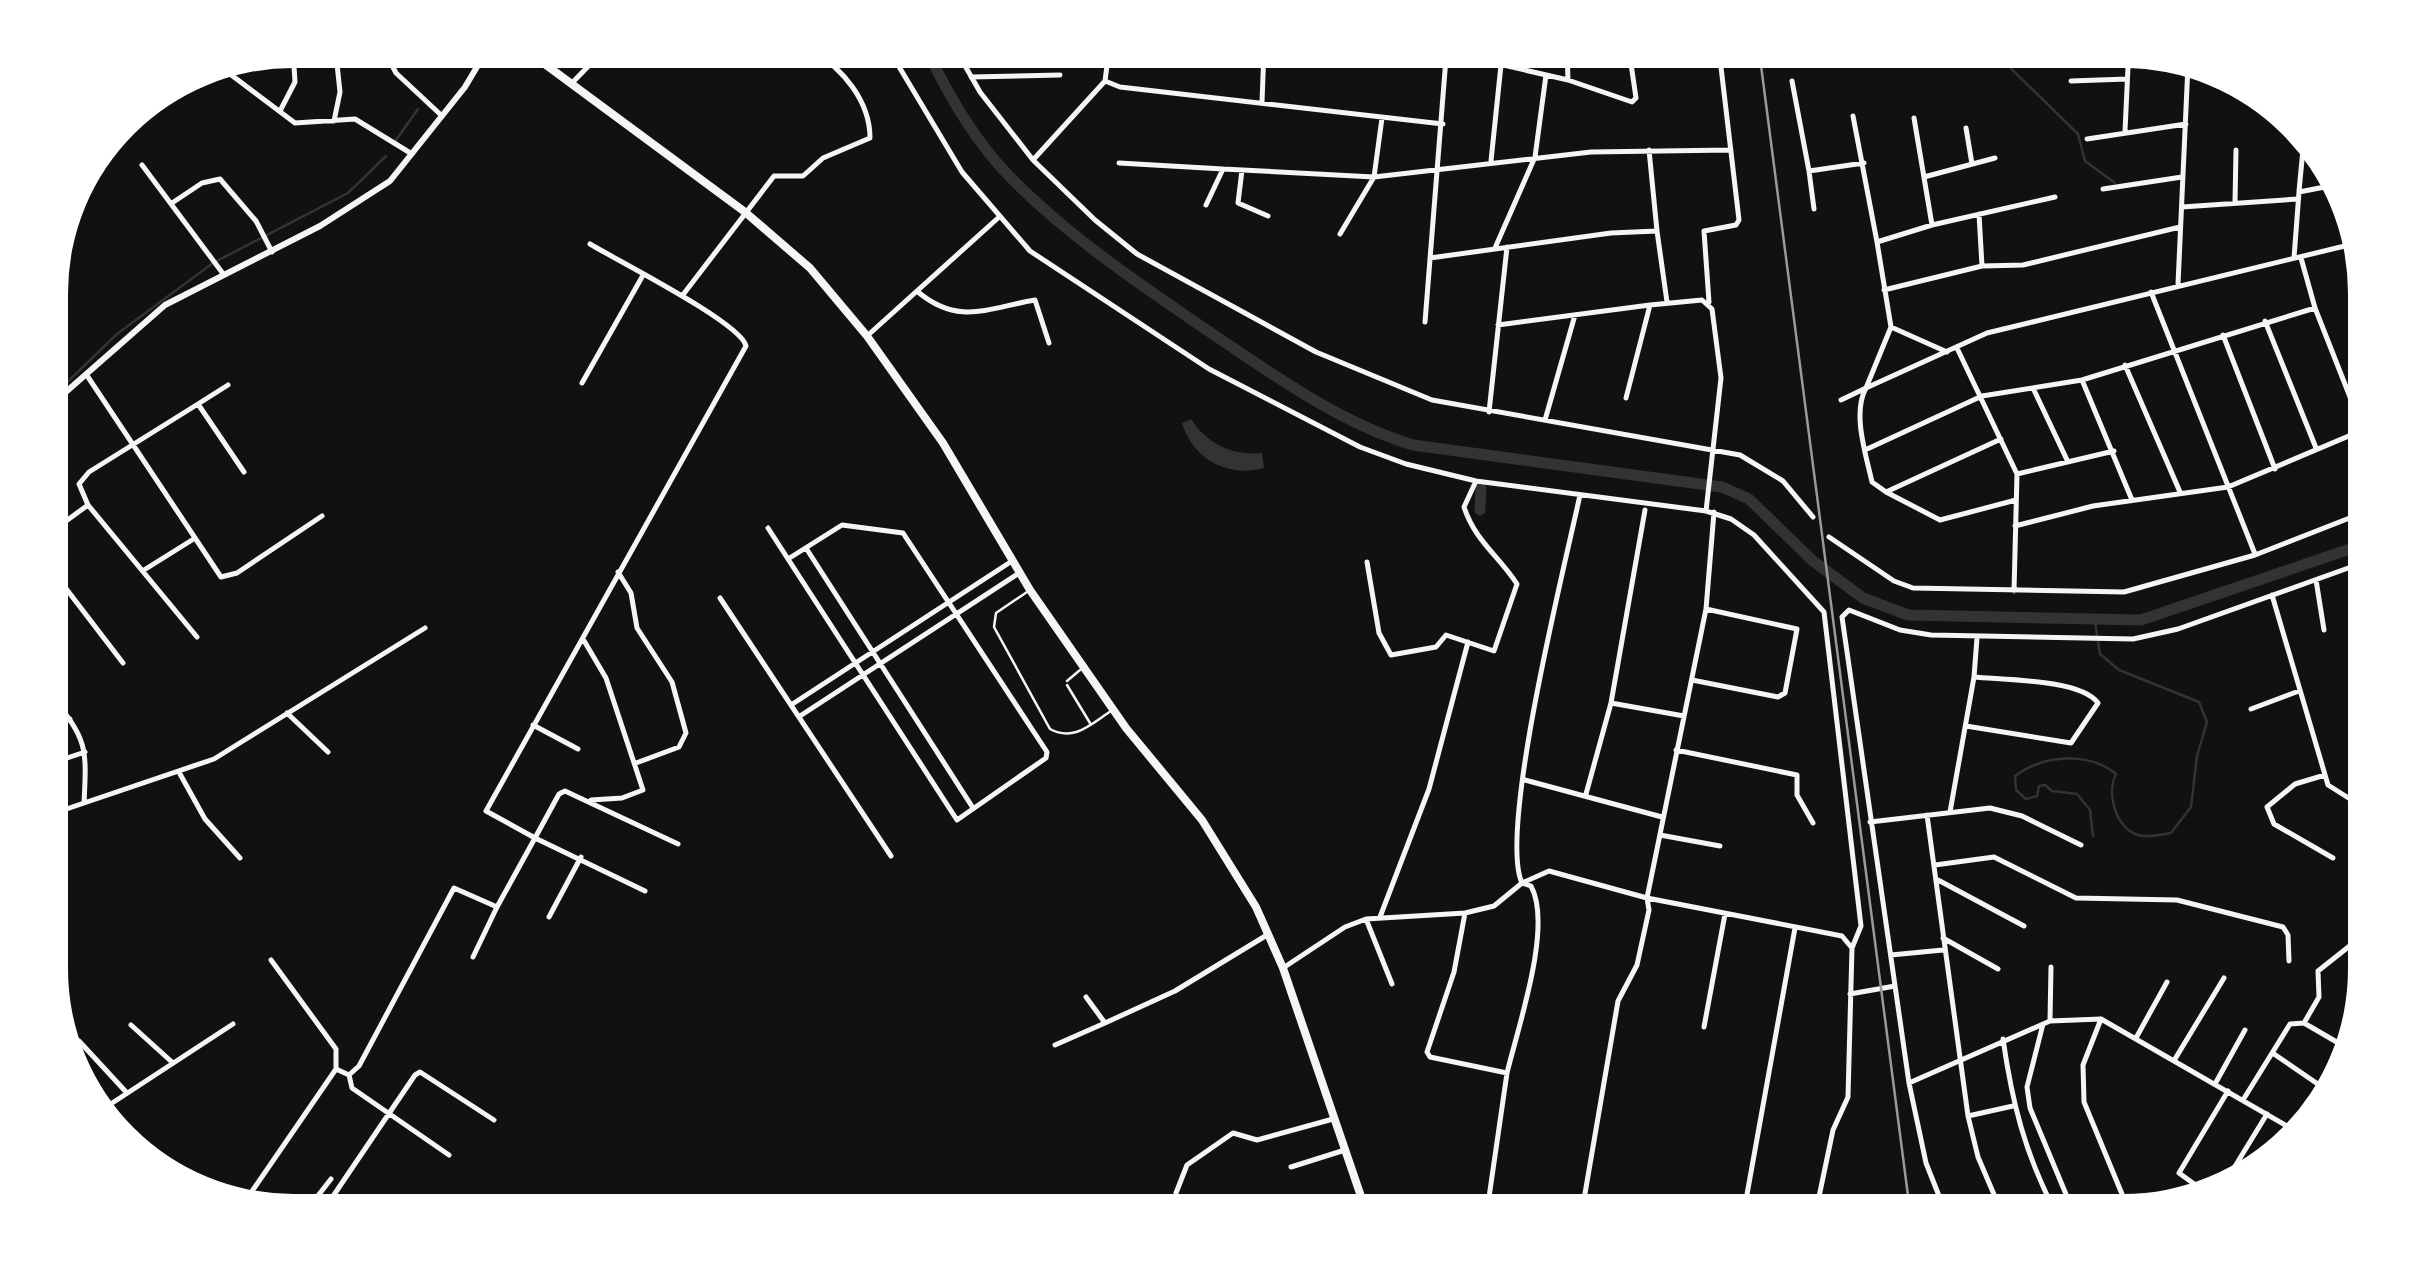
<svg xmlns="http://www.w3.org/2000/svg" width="2416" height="1261" viewBox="0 0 2416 1261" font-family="Inter,sans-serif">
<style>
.water{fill:#333}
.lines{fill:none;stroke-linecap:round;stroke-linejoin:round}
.stream{stroke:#333;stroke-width:2.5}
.canal{stroke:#333;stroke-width:11}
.service{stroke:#f5f5f5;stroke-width:2.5}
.minor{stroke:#f5f5f5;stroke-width:5}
.tertiary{stroke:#f5f5f5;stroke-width:6}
.primary{stroke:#f5f5f5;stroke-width:8}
.rail{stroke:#9a9a9a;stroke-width:2.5}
</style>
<rect width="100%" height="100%" fill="#111"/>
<!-- water -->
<path class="water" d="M1191 419C1207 444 1233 456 1262 453L1264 468C1227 478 1193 459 1182 423Z"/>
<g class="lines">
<!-- stream -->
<path class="stream" d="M1992 50 2078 134 2085 161 2115 183
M396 140 418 109
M51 398 117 334 213 263 348 193 386 156
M2093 836 2090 810 2077 794 2052 791 2045 785 2039 786 2037 796 2026 799 2016 790 2015 776C2043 755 2088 751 2116 774 2106 794 2116 828 2138 835 2148 838 2160 835 2171 833L2191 807 2197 756 2207 722 2199 702 2119 670 2100 654 2095 622"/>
<!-- canal -->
<path class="canal" d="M927 50C948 95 975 141 1010 177 1070 238 1144 287 1214 335 1277 377 1340 423 1413 445L1722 487 1749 499 1813 561 1863 598 1908 615 2141 620 2365 544
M1480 510 1481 488"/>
<!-- service -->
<path class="service" d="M1027 592 996 613 994 627 1050 729C1074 742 1091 724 1111 711
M1067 681 1080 670
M1067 685 1090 723"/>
<!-- minor -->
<path class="minor" d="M384 50 396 73 441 115
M889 50 962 172 1030 251 1209 369 1360 447 1406 464 1476 481 1706 511 1731 519 1754 535 1824 612 1861 926 1852 948
M956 50 980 92 1033 160 1095 220 1137 254 1316 352 1432 400 1740 455 1783 481 1813 517
M1109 50 1105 81 1120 87 1443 124
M1357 50 1477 59 1568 80 1632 102 1636 98 1629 50
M1567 50 1568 80
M218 65 295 123 355 119 412 154
M971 77 1060 75
M1792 81 1809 171 1864 163
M2071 81 2127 79
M571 84 604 50
M1262 102 1264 50
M280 111 295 82 293 50
M1853 116 1877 242
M1914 118 1932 225
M334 121 340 92 337 64
M1966 128 1972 164
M2125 131 2128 67
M2087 139 2186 124
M1033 160 1105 81
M1491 161 1501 65
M1119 163 1223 169 1206 205
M142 165 224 275
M1223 169 1374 177 1382 118
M1242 170 1238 203 1268 216
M1809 171 1814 209
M1924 177 1995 158
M2103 189 2182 177
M2299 191 2304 139
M2235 202 2236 150
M172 203 202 183 220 179 256 221 272 252
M2182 207 2298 199
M1979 214 1982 266
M1657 231 1667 302
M1340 234 1374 177 1591 152 1731 150
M590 244C618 261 741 323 746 346L486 811 535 838 559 794 565 791 678 844
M1495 248 1535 157 1546 75
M1430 258 1611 233 1657 231 1649 150
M2294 258 2299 192 2335 185
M2178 284 2188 65
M1884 290 1982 266 2023 265 2180 227
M918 292C959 326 988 308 1035 300L1049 343
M2151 292 2255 554
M682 296 774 176H803L823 158 870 138C870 101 843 69 812 50
M1709 302 1704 231 1736 225 1739 220 1719 50
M1650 305 1702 300 1712 309 1721 378 1706 511
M2265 321 2316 448
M1425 322 1446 58
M1498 325 1650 305 1626 398
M1891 327 1877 242 1932 225 2055 197
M2223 335 2275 469
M867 336 998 218
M1957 348 2017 474 2014 591
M2125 365 2180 492
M88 377 221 577 237 573 322 516
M2082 380 2132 500
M582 383 642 277
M2033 388 2068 462
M1841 400 1866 388 1891 327 1947 352
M198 404 228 385
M1489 412 1507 247
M1545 420 1575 315
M2001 439 1886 492 1940 520 2016 500
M1865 450 1982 396 2082 380 2315 308
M2017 474 2114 451
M1886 492 1872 482C1866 455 1852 413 1866 388L1987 333 2357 243
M1645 510 1611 703 1684 716
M2015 526 2093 506 2228 487 2363 430 2315 308 2301 258
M768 528 788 559 957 820 1046 758 1047 752 903 533 842 525 788 559
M51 532 88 505
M1829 537 1894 581 1913 588 2124 592 2255 555 2365 512
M806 548 973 808
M1367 562 1379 633 1391 655 1436 647 1446 635 1494 651 1517 584C1499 556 1475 541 1464 507L1476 481
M51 569 123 663
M144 570 192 540
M618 572 631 593 637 628 672 682 686 733 679 747 636 763
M2316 580 2324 630
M2272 595 2328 785 2366 809
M720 598 891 856
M197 637 88 505 79 484 89 472 198 404 244 472
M583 639 606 678 643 790 622 798 591 800
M1692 680 1778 697 1785 693 1797 629 1706 609
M51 695C87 740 87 746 84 803L52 814
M791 705 1012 561
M2251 709 2299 691
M287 713 328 752
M800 716 1019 573
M52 725 70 719
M533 725 578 749
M1966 726 2071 743 2098 703C2081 679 2004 680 1974 677
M1676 750 1797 775V795L1813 823
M52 763 85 752
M180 774 205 819 240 858
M2325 775 2295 784 2267 807 2274 824 2333 858
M1525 780 1662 817
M1586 794 1611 703
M84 803 214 759 425 628
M1950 812 1974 677 1977 638
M1927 815 1968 1116 1978 1157 2001 1211
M1870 822 1990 808 2022 816 2081 845
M1660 835 1720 846
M1935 865 1994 857 2076 898 2177 900 2283 927 2288 935 2289 961
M1938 880 2024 926
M1465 913 1454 972 1427 1052 1430 1057 1507 1073C1518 1027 1553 926 1531 886L1522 883C1498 831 1565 565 1580 495
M549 917 581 857
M1380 917 1429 789 1468 642
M1366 919 1392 984
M1943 938 1998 969
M1891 955 1943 950
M473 957 497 907
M1283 968 1345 927 1366 919 1465 913 1494 906 1522 883 1549 871 1647 898 1842 936 1852 948 1848 1097 1833 1130 1816 1211
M1850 994 1895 986
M1086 997 1105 1023 1175 991 1267 935
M2101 1019 2083 1065 2084 1102 2129 1211
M2050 1021 2051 967
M2304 1023 2319 997 2318 971 2366 933
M2043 1024 2027 1087 2030 1108 2073 1211
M131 1025 173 1063
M1704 1027 1725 914
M2136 1038 2167 982
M2003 1039C2012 1102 2025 1154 2055 1211
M79 1041 127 1093
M1055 1045 1105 1023
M2274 1054 2328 1091
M2175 1059 2224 978
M336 1069 349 1075 359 1066 454 888 497 907 535 838 645 891
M349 1075 352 1088 449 1155
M1909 1083 2050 1021 2101 1019 2294 1130
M2215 1084 2245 1030
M2243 1100 2290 1024 2304 1023 2347 1048
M100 1111 233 1024
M1968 1116 2013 1106
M1291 1167 1345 1150
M2226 1181 2267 1114
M2201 1189 2179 1173 2228 1091
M1176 1193 1187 1165 1233 1133 1257 1140 1333 1119
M246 1200 336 1069V1049L271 960
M306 1211 331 1179
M323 1211 415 1075 420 1072 494 1120
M397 1211 407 1197 439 1211
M1416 1211 1453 1207 1484 1211
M1487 1211 1507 1073
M1582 1211 1618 1001 1637 965 1649 910 1647 898 1706 609 1714 512
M1744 1211 1795 928
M1890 1211V1201
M1945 1211 1926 1163 1909 1083 1842 617 1849 610 1900 630 1931 635 2133 639 2178 629 2365 562"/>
<!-- tertiary -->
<path class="tertiary" d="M51 405 165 305 320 226 390 181 465 87 487 50"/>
<!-- primary -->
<path class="primary" d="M533 50 546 65 745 212 810 268 867 336 943 443 1030 590 1126 728 1202 820 1256 907 1283 968 1366 1211"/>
<!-- rail -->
<path class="rail" d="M1759 50 1910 1211"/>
</g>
<!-- crop -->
<path d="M0 0H2416V1261H0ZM293 68H2123A225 225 0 0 1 2348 293V969A225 225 0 0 1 2123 1194H293A225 225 0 0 1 68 969V293A225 225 0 0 1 293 68Z" fill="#fff" fill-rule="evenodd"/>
</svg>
